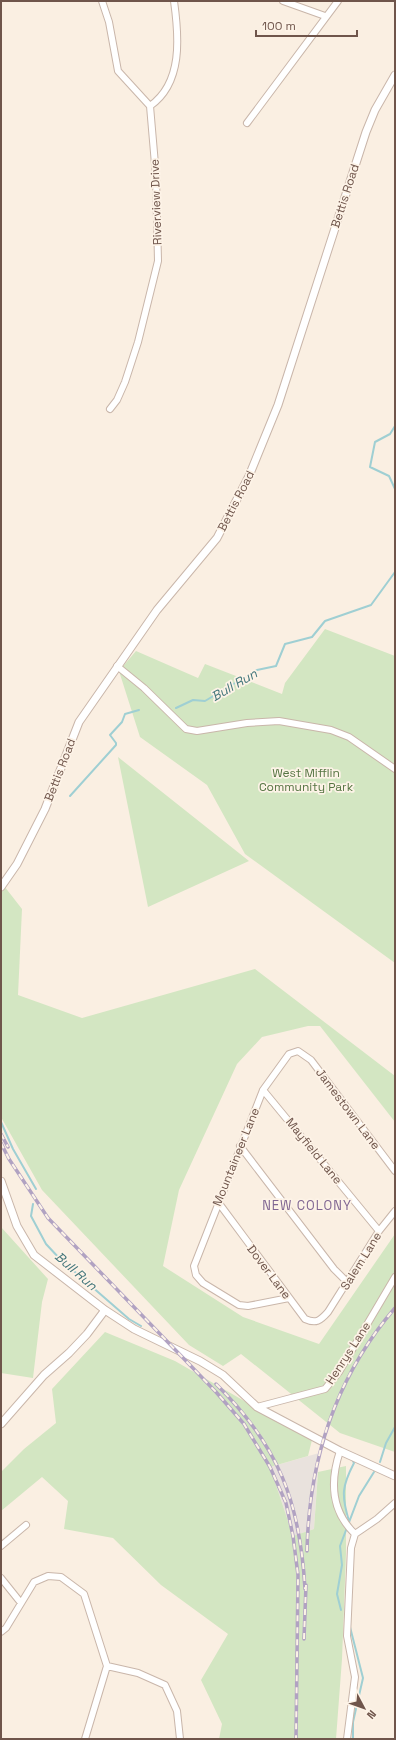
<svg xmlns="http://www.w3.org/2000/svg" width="396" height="1740" viewBox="0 0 396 1740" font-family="'Space Grotesk',sans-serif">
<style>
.industrial{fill:#e9e2dd}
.green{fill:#d3e6c2}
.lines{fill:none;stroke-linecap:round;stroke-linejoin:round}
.stream{stroke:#9fcfd3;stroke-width:2}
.minor-casing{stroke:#c9b6aa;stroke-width:8}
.tertiary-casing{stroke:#c9b6aa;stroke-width:9}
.minor{stroke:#fff;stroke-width:6}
.tertiary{stroke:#fff;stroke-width:7}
.rail-casing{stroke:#b1a2c2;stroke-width:3.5}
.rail{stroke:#fdf3e7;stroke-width:2;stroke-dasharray:6;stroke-linecap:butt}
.labels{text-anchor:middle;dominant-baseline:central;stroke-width:3.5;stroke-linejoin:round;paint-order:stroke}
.street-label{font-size:12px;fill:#6f554b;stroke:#fdf3e7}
.park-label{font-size:12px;fill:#567543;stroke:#fdf3e7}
.water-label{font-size:13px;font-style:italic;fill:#43767b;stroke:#fdf3e7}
.neighbourhood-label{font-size:13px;letter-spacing:1px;fill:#806692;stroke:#fdf3e7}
</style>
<rect width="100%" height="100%" fill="#faefe2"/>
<!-- industrial -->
<path class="industrial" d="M319 1453 314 1529 293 1536 270 1467Z"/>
<!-- green -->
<path class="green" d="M325 629 395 656V963L245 854 207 785 140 737 119 671 136 651 198 678 205 664 282 694 285 683Z
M118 757 249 861 148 907Z
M1 882 22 909 18 995 82 1018 255 969 395 1076V1122L320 1026H308L262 1037 237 1064 179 1190 163 1266 243 1317 319 1344 395 1234V1452L340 1433 241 1354 223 1366 189 1345 42 1190 1 1117Z
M1 1227 48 1279 42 1302 33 1378 1 1373V1375Z
M105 1332 175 1361 312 1440 308 1456 270 1467 293 1536 314 1529 318 1472 346 1466V1554L342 1659 336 1739H219L222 1724 201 1680 228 1634 161 1585 113 1538 64 1529 68 1501 42 1477 1 1511V1472L24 1449 56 1423 52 1389Z"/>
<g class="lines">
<!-- stream -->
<path class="stream" d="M395 426 390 434 375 442 370 467 389 476 395 489
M176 708 193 700 205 701 257 670 276 666 285 644 312 637 325 621 371 605 395 572
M70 796 116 745V743L110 735 122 722 125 714 139 710
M1 1122 13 1149 36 1189
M33 1204 31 1216 46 1244 60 1259 129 1319 141 1326
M380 1462 386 1443 395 1427
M349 1521C341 1495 342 1486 354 1463L352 1459
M341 1610 337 1594 342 1565 340 1546 359 1496 374 1472
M350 1627 363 1678 353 1722V1739"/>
<!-- minor casing -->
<g class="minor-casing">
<path id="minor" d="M102 1 109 22 118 71 150 106 156 176 158 261 138 342 125 382 117 400 110 409
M283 1 325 16
M150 106C183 83 179 37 174 1
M247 123 338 1
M117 666 144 688 186 729 197 731 247 723 279 721 331 730 349 737 395 769
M263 1090 379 1231
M240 1146 334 1269 348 1283
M218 1202 305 1319C316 1324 320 1321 328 1312L379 1231 395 1211
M289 1298 248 1306 239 1305 203 1283 196 1275 194 1266 263 1090 289 1054 298 1051 311 1060 395 1171
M257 1407 325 1389 339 1372 395 1277
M340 1451C330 1481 331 1511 355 1534
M1 1546 26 1525
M1 1578 21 1603
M1 1632 6 1628 34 1582 48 1576 61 1577 84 1594 107 1666 85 1739
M107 1666 138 1673 165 1685 177 1711 180 1739
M347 1739 355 1677 347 1636 351 1548 355 1534 377 1519 395 1503"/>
</g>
<!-- tertiary casing -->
<g class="tertiary-casing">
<path id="tertiary" d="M1 887 17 864 45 809 79 722 157 610 217 538 249 476 278 405 366 132 375 110 395 75
M1 1181 17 1226 34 1255 105 1310 134 1329 200 1361 223 1375 257 1407 340 1451 395 1476
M1 1424 44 1375 69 1353 87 1334 105 1310"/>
</g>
<!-- minor -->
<use href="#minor" class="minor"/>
<!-- tertiary -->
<use href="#tertiary" class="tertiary"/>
<!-- rail casing -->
<g class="rail-casing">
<path id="rail" d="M1 1134 8 1147
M1 1143 9 1159 48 1218 216 1392 244 1424 270 1467 286 1503 293 1536 298 1575 296 1739
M216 1384C279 1446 300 1502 305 1589
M307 1551C309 1459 335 1378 395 1308
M304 1639 306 1585"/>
</g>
<!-- rail -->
<use href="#rail" class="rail"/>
</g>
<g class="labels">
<!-- street labels -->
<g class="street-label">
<text transform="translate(345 196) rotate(-72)">Bettis Road</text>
<text transform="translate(156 202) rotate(-92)">Riverview Drive</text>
<text transform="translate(236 501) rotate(-63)">Bettis Road</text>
<text transform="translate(60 770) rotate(-69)">Bettis Road</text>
<text transform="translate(348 1109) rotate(53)">Jamestown Lane</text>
<text transform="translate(314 1151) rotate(51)">Mayfield Lane</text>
<text transform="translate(236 1157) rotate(-68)">Mountaineer Lane</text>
<text transform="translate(361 1261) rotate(-58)">Salem Lane</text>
<text transform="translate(269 1272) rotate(53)">Dover Lane</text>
<text transform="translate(348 1353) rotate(-57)">Henrys Lane</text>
</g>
<!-- park labels -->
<g class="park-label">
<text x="306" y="773">West Mifflin<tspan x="306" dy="14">Community Park</tspan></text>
</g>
<!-- water labels -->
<g class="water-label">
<text transform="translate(234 685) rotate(-30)">Bull Run</text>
<text transform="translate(76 1271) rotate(41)">Bull Run</text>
</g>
<!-- neighbourhood labels -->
<g class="neighbourhood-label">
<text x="307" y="1205">NEW COLONY</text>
</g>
</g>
<!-- border -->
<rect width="396" height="1740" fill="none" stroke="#6f554b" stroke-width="4"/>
<!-- north arrow -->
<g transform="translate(364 1708) rotate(131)" stroke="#fdf3e7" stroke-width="3" paint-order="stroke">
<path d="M0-3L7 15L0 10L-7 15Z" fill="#6f554b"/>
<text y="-6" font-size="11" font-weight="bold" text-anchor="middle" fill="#6f554b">N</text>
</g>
<!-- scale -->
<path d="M256 30v6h101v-6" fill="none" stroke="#6f554b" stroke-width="2"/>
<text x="262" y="30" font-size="12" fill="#6f554b" stroke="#fdf3e7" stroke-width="3" paint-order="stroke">100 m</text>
</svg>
